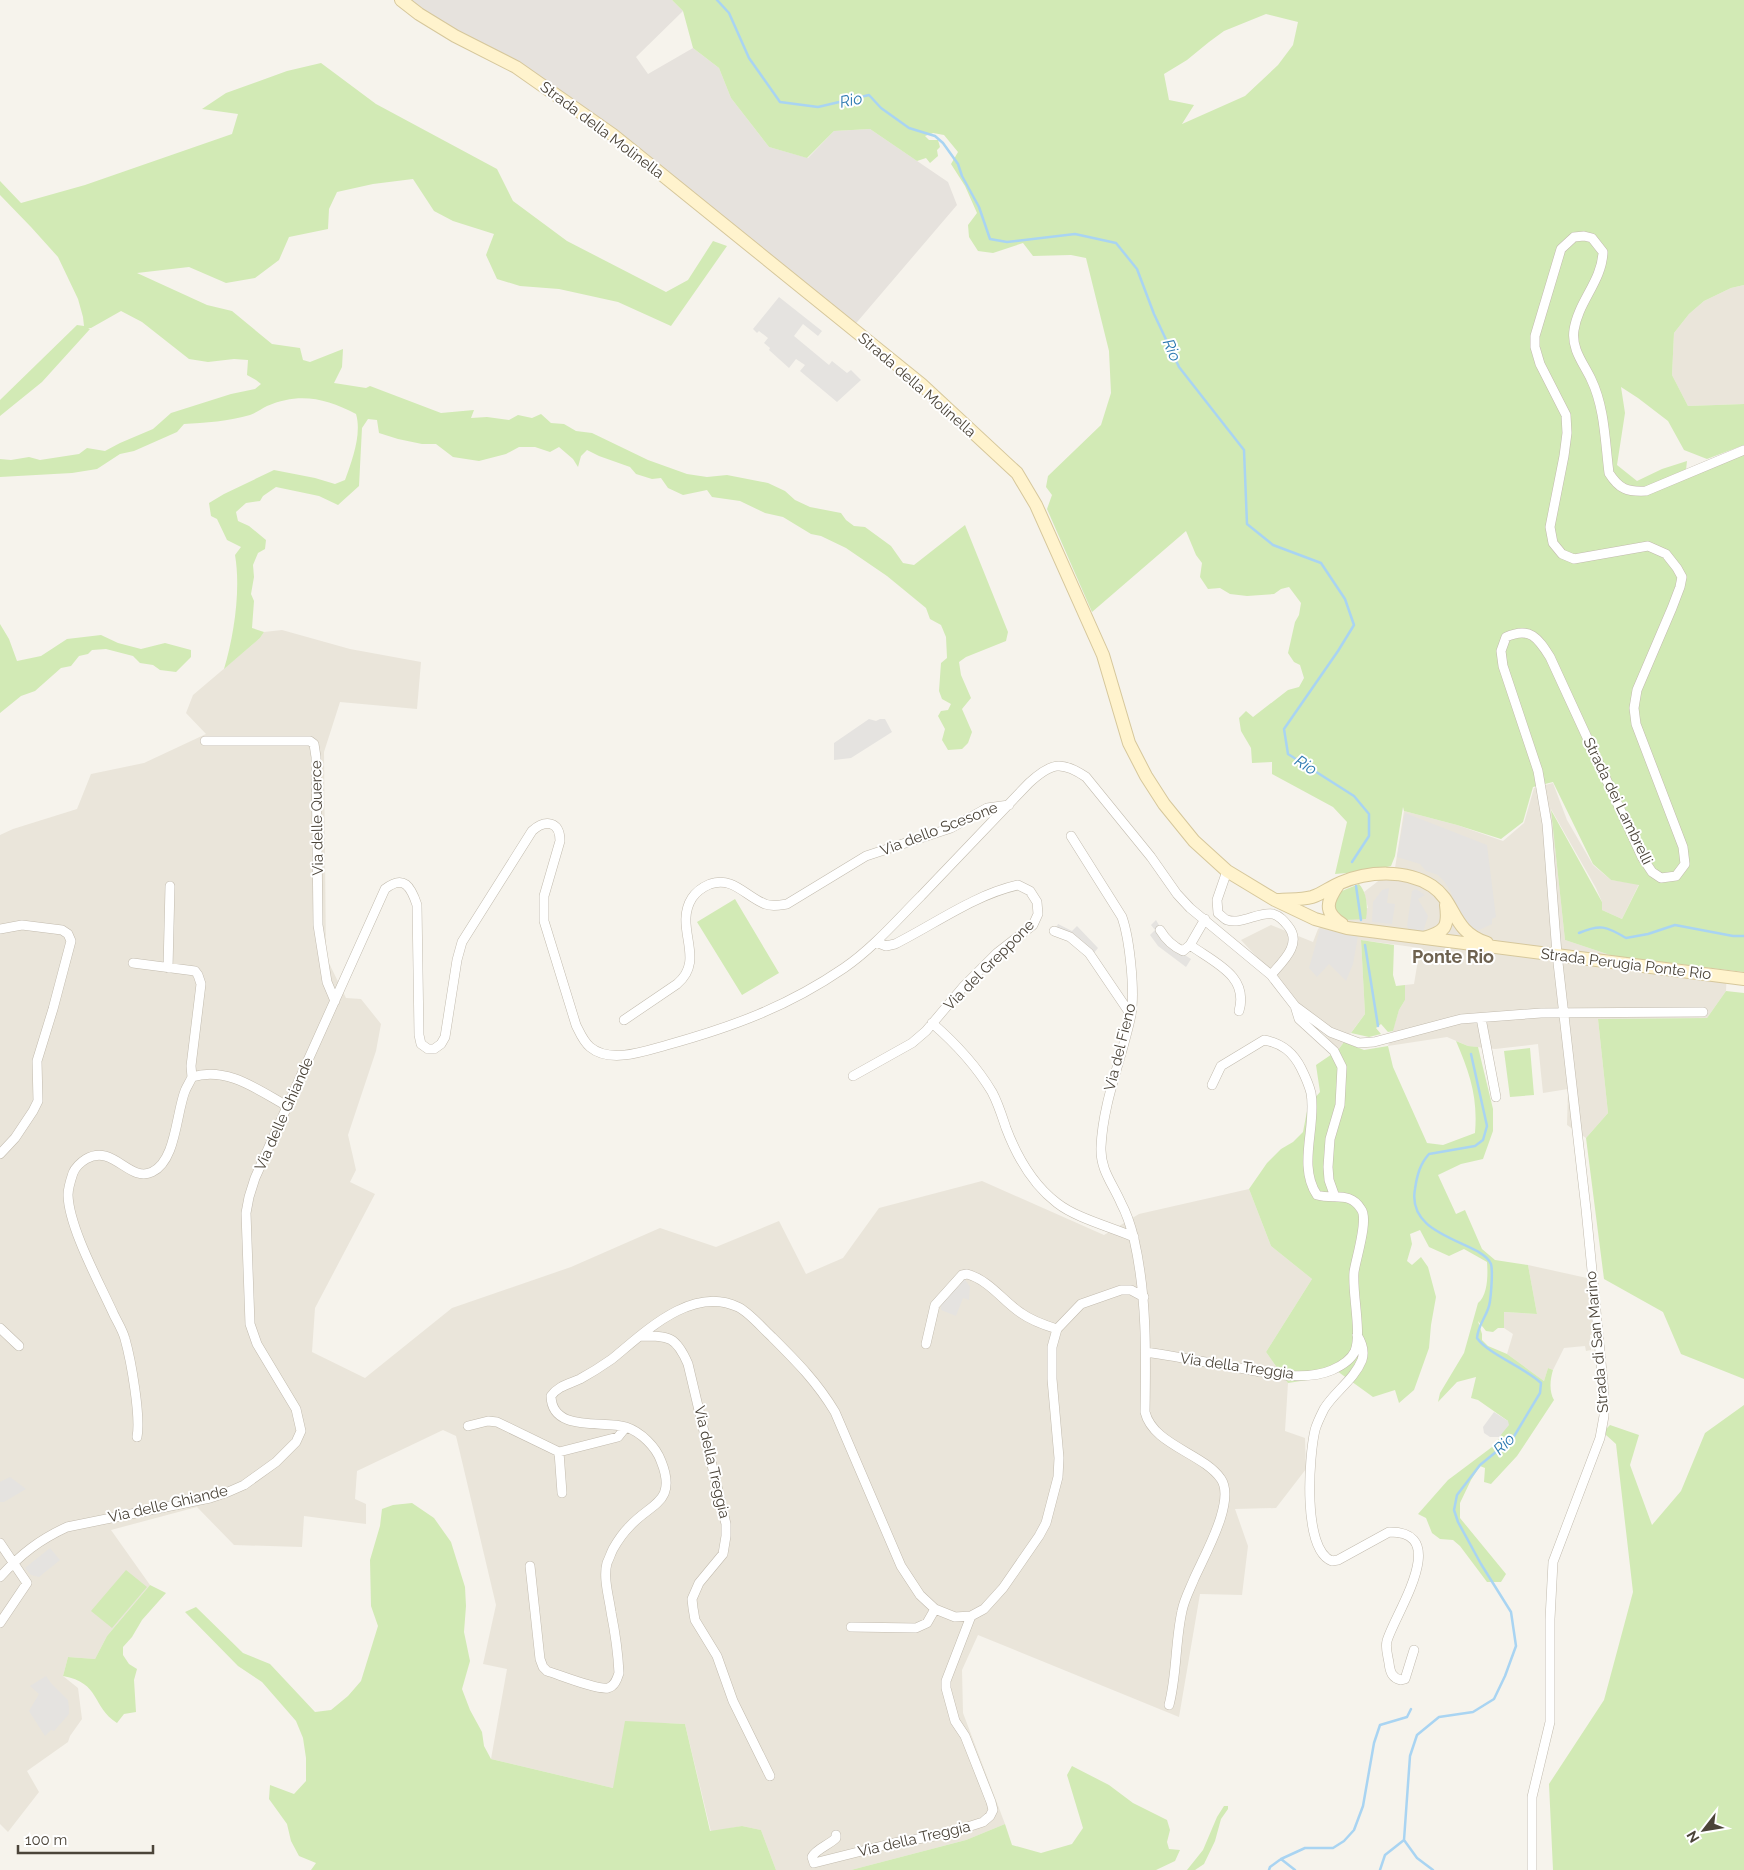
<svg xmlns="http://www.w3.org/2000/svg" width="1744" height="1870" viewBox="0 0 1744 1870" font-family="Raleway,sans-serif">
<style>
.residential{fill:#eae5da}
.industrial{fill:#e6e2dd}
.green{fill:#d2eab5;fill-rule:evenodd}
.parking{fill:#e5e3e0}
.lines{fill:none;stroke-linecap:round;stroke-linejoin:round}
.stream{stroke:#a9d4f2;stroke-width:2.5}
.minor-casing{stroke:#c2bbae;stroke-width:10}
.secondary-casing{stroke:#d6c79b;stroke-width:14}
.minor{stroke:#fff;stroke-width:9}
.secondary{stroke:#fff3cd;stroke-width:12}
.labels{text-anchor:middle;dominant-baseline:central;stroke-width:4;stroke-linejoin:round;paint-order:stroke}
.street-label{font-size:15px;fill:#4b4439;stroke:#fff}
.water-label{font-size:16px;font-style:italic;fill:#2e7ab2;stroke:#fff}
.quarter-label{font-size:18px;font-weight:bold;fill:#6e6250;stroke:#fff}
</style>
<rect width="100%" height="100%" fill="#f6f3ec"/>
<!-- residential -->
<path class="residential" d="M1744 285V404L1688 406 1672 375 1674 333 1689 314 1704 301 1731 288Z
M282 630 350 649 421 662 417 709 340 702 324 752 326 957 346 998 361 999 381 1024 376 1051 348 1135 356 1170 350 1182 375 1194 315 1308 312 1352 365 1378 452 1308 571 1267 660 1228 716 1247 779 1221 806 1274 843 1258 879 1208 982 1181 1104 1235 1139 1214 1249 1189 1271 1246 1312 1279 1266 1352 1288 1383 1285 1431 1305 1438 1306 1469 1276 1508 1235 1509 1248 1546 1242 1595 1200 1594 1179 1717 978 1635 962 1670 963 1713 1005 1824 966 1840 851 1870H776L761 1830 742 1826 711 1832 685 1724 665 1723 613 1788 491 1759 507 1669 483 1664 496 1605 456 1436 443 1430 357 1471 355 1499 366 1504V1524L304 1516 302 1547 234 1545 197 1507 111 1530 150 1585 107 1636 95 1659 68 1657 63 1676 78 1688 82 1719 70 1736 68 1742 27 1771 39 1792 8 1832 0 1824V835L13 829 77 809 91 774 144 763 206 734 186 713 193 695 260 638 264 632Z
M1553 783 1567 820 1593 865 1611 880 1639 884 1622 919 1602 910V902L1596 888 1551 809 1565 940 1613 956 1727 970 1726 991 1707 1018 1598 1019 1608 1113 1586 1138 1567 1125 1568 1089 1543 1093 1538 1044 1495 1049 1468 1046 1447 1037 1388 1046 1399 1010 1405 1000V985L1414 984 1420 948 1361 940 1365 1014 1338 1050 1284 986 1241 940 1271 925 1313 942 1318 929 1334 915 1368 908 1364 892 1395 868 1404 811 1457 825 1503 841 1524 823 1534 788Z
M1528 1265 1587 1278 1594 1334 1590 1335 1591 1350 1586 1351 1585 1346 1564 1348 1553 1370 1548 1368 1544 1381 1507 1354 1513 1334 1504 1328 1503 1312 1537 1314Z"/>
<!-- industrial -->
<path class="industrial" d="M401 0H672L683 11 636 57 648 74 693 48 719 68 731 98 769 147 808 158 834 131 870 129 948 182 957 205 852 328 613 135Z"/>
<!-- green -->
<path class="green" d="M672 0H1744V285L1731 288 1704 301 1689 314 1674 333 1672 375 1688 406 1744 404V445L1707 459 1684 450 1668 421 1638 398 1621 387 1625 413 1617 465 1637 481 1662 469 1687 461 1685 479 1744 454V972L1613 956 1565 940 1551 810 1602 902V910L1622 919 1639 885 1611 880 1593 864 1553 782 1533 787 1523 822 1501 839 1457 825 1404 811 1403 807 1395 856 1391 866 1370 871 1335 874 1347 822 1333 807 1272 774V762L1252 763 1251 748 1241 731 1239 718 1246 711 1253 717 1288 690 1299 687 1304 678 1300 665 1294 662 1288 653 1295 622 1299 615 1301 603 1289 587 1281 589 1274 594 1247 596 1230 594 1220 588 1208 589 1200 577 1202 563 1196 555 1186 531 1092 612 1047 509 1052 495 1046 487 1048 476 1101 425 1111 393 1109 351 1086 258 1071 255 1033 256 1023 243 993 253 978 251 969 237 968 225 977 213 965 186 951 164 958 152 944 135 933 133 925 136 929 140H938L940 147 937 150 938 156 930 163 926 158 917 161 870 129 834 131 807 158 769 147 731 98 719 68 693 48 683 11ZM1266 14 1298 22 1293 45 1278 65 1245 96 1182 124 1194 105 1169 100 1164 74 1187 60 1209 42 1224 31Z
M321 63 376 104 497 169 513 201 567 241 666 292 688 280 713 241 727 246 671 326 618 302 559 289 520 286 497 279 486 255 494 234 453 221 434 211 413 179 373 184 337 192 329 209 328 229 289 237 279 260 255 278 226 283 189 267 137 273 207 305 232 311 272 344 300 348 303 360 310 362 343 349 342 367 334 383 366 388 370 386 441 413 474 410 471 418 487 417 509 420 518 415 532 418 541 414 551 423 564 424 576 431 592 433 648 460 687 474 707 477 727 475 768 483 785 491 795 500 810 507 841 513 846 520 854 526 865 527 891 546 903 563 914 565 965 525 1008 632 1006 641 966 657 959 662 961 675 971 698 962 709 972 732 968 743 962 749 948 750 942 740 945 729 938 716 941 711 948 710 951 704 942 699 939 691 941 663 947 658 946 637 941 625 930 619 926 608 887 576 846 548 821 536 811 534 783 517 765 513 740 501 712 497 707 490 683 495 668 488 661 478 652 479 636 474 630 467 599 456 587 450 581 456 578 467 573 459 559 447 550 452 535 447H519L506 454 479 461 453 457 436 444H422L398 439 379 433 377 420 368 419 362 428 359 486 338 505 319 496 276 487 263 496 260 501 246 503 236 512 238 521 249 526 266 540 265 549 258 553 253 565 254 577 251 594 254 601 252 628 264 632 260 638 224 669C234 636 241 589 235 555L241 547 227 540 217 519 211 516 209 503 224 494 274 470 315 478 335 484 345 480C352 461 362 434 356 414 326 398 299 392 267 406 261 409 256 413 250 415 230 421 204 423 184 424L177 432 134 451 120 454 97 469 72 473 0 477V459L11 460 29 457 40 460 79 454 87 448 105 451 120 443 153 429 171 413 231 394 255 389 261 384 256 380 247 375 248 360 234 359 208 362 189 359 142 322 121 311 91 328H88L90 329 42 382 0 416V400L77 325 84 326 83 317 78 299 58 257 31 227 0 195V181L21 203 85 185 232 134 238 114 202 109 226 93 287 71Z
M0 624 9 639 17 661 41 656 67 639 101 635 118 643 141 649 165 643 191 650V657L176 672 160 670 153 665 140 663 133 656 106 649 92 650 88 654 79 656 71 666 61 668 35 691 21 696 0 713Z
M1359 884C1367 893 1368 906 1366 919L1343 920 1332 911 1337 893Z
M735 899 779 973 742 995 697 922Z
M1361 940 1394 945 1393 975 1396 986 1405 985V1000L1399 1010 1393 1031 1388 1032 1381 1024 1376 1028 1381 1034 1369 1037 1351 1033 1365 1014Z
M1726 991 1744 993V1379L1681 1354 1663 1312 1604 1279 1586 1138 1608 1113 1598 1019 1707 1018Z
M1456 1041 1468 1046 1478 1047 1493 1109V1131L1483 1159 1461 1164 1438 1175 1456 1214 1465 1210 1482 1249 1495 1260 1528 1265 1537 1314 1504 1312V1328H1498L1493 1332 1486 1331 1478 1321 1482 1334V1340L1488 1346 1507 1354 1544 1381 1548 1368 1553 1370C1550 1380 1549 1391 1554 1400L1517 1456 1491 1484 1484 1482 1485 1468 1480 1466 1471 1480 1460 1503V1518L1506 1574 1501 1582H1487L1460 1546 1453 1540 1440 1539 1432 1533 1426 1518 1418 1514 1448 1480 1496 1444 1508 1421 1478 1400 1471 1398 1476 1377 1457 1382 1438 1402 1440 1393 1464 1353 1478 1303C1488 1295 1488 1274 1487 1262L1464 1249 1449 1256 1429 1247 1420 1230 1410 1234 1412 1244 1407 1261 1412 1265 1421 1257 1428 1267 1436 1297 1431 1325 1429 1348 1414 1390 1399 1403 1395 1390 1373 1397 1337 1371 1320 1378 1288 1383 1266 1352 1312 1279 1271 1246 1249 1189 1267 1163 1281 1149 1293 1142 1303 1132 1308 1106 1320 1092 1316 1065 1338 1050 1344 1042 1364 1050 1388 1046 1393 1067 1427 1143 1443 1145 1475 1133C1478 1097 1470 1074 1456 1041Z
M1530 1048 1534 1095 1510 1097 1504 1051Z
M1744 1405V1870H1553L1549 1784 1604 1700 1633 1592 1616 1444 1606 1435V1429L1610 1425 1639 1435 1630 1465 1652 1525 1681 1491 1705 1433Z
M412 1503 434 1518 451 1542 465 1587 466 1606 464 1632 470 1661 462 1689 470 1710 482 1732 484 1746 491 1759 613 1788 625 1721 685 1724 710 1831 742 1826 761 1830 776 1870H311L316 1863 299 1856 291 1841 287 1824 269 1799 270 1785 294 1794 306 1781V1758L303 1738 296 1721 262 1682 238 1666 185 1612 196 1607 243 1653 270 1664 315 1712 331 1710 348 1696 361 1681 378 1626 371 1606 370 1560 380 1526 382 1509 393 1505Z
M126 1570 147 1587 112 1628 91 1611Z
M150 1585 166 1593 142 1620 132 1637 123 1647V1655L129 1664 137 1669 134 1680 136 1712 124 1714 117 1723C91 1706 101 1683 63 1676L68 1657 95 1659 107 1636Z
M1072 1766 1109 1785 1133 1803 1167 1820 1170 1830 1167 1842 1169 1849 1180 1850 1175 1861 1156 1870H851L966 1840 1005 1824 1012 1845 1041 1853 1072 1844 1083 1828 1067 1775Z
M1224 1806H1228V1809L1221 1819 1215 1841 1204 1864 1195 1870H1187L1203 1850 1217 1817Z"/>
<!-- parking -->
<path class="parking" d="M779 297 822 331 818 336 803 324 794 336 829 365 832 361 847 373 851 370 861 380 837 402 800 371 805 365 796 359 789 368 769 350 770 348 764 343 768 338 759 331 757 333 753 329Z
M869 719 876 721 880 719H885L892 732 851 758 834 760V743Z
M1405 813 1487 845 1496 917 1492 919V924L1477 931 1471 930 1455 906 1451 892 1444 881 1438 875 1426 871 1420 864 1397 857Z
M1389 888 1387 903 1395 904 1392 924 1372 922 1373 902 1382 890Z
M1416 889 1425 895 1418 899 1428 916 1423 932 1409 930 1407 926 1412 891Z
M1156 920 1160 927 1156 932 1163 941 1191 959 1186 967 1158 946 1150 935 1155 930 1151 925Z
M1058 924 1072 931 1077 926 1098 948 1093 954 1056 928Z
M1320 929 1358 936 1353 964 1346 981 1329 964 1317 977 1309 968Z
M962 1275 970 1287 969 1300 963 1298 956 1316 941 1310V1298Z
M1494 1412 1508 1421 1509 1425 1499 1437H1490L1484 1433 1483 1427Z
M10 1477 26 1489 4 1502H0V1482Z
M50 1548 60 1560 39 1577 31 1575 25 1568Z
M46 1676 51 1683 68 1700 69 1708V1714L62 1722 54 1731 51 1730 45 1736 29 1711 39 1694 30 1686Z"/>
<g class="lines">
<!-- stream -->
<path class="stream" d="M717 0 729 13 749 58 780 102 818 107 869 95 881 108 909 128 935 136 943 143 958 164 962 176 979 207 990 239 1007 242 1075 234 1116 243 1137 269 1154 314 1179 367 1244 450 1247 524 1273 545 1321 563 1345 599 1354 625 1338 651 1284 729 1288 754 1354 796 1369 814V836L1352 862
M1356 886 1361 920
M1579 933C1600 924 1606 926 1626 938L1648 934 1675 925 1733 936H1744
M1365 945 1378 1026
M1281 1859 1305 1848H1333L1344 1841 1354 1830 1363 1806 1374 1743 1380 1725 1407 1717 1411 1709
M1269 1870 1270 1867 1281 1859 1295 1870
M1380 1870 1385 1855 1404 1840
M1433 1870 1417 1858 1404 1840 1410 1756 1417 1735 1439 1717 1473 1712 1494 1699 1505 1676 1516 1646 1511 1612 1481 1564 1458 1522 1454 1510 1457 1495 1480 1465 1513 1438 1540 1393 1541 1383C1524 1367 1488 1354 1477 1338 1478 1326 1484 1320 1488 1309 1491 1303 1493 1271 1491 1264 1488 1257 1482 1254 1477 1251 1451 1237 1408 1227 1415 1189 1417 1175 1420 1164 1429 1154L1475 1146 1483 1140 1487 1126 1471 1054"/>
<!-- minor casing -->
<g class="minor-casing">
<path id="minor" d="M205 741H310L314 744 316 757 318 925 327 982 335 1001
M1071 836 1122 917C1130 940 1135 992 1131 1015 1122 1059 1103 1101 1101 1147 1100 1170 1113 1184 1121 1203 1127 1214 1131 1227 1134 1239 1147 1296 1146 1354 1145 1412 1153 1445 1203 1453 1221 1479 1236 1501 1204 1556 1194 1579 1190 1589 1184 1600 1182 1611 1175 1642 1177 1675 1169 1705
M1227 871 1217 900 1218 913C1221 915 1224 919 1227 920 1242 925 1259 911 1273 914 1280 916 1284 921 1288 926 1303 944 1282 962 1271 975
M0 929 22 925 62 930 68 934 71 941 53 1009 37 1061 38 1101 33 1111 15 1138 0 1154
M1160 930C1166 940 1172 946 1183 951L1190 945C1215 963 1249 976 1239 1011
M1054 931 1070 937 1089 953 1131 1015
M1190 945 1205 919
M133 963 195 971 198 975 201 984 191 1066 192 1077
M168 968 170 886
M1295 1006 1299 1019 1334 1051 1342 1067 1340 1105 1330 1139 1328 1167 1329 1180 1335 1197
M1481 1018 1496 1097
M624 1020 677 984C707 959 673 928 692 898 696 892 703 887 710 884 733 876 745 896 765 904 772 907 780 905 787 904L866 856 951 828 987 808 1009 805
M932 1023C954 1042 977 1067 992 1092 998 1103 1002 1116 1006 1128 1017 1157 1032 1184 1057 1203 1076 1218 1111 1227 1134 1237
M853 1076 912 1043 926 1031 964 986 997 953 1033 925 1038 914 1037 902 1030 891 1018 885C974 895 935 924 895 944L886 946 876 942
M0 1328 19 1346
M1357 1335C1362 1343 1365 1351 1362 1360 1354 1380 1334 1392 1324 1409 1321 1415 1317 1423 1315 1430 1309 1456 1302 1550 1332 1561L1338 1560 1389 1532C1453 1531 1394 1615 1387 1641 1385 1648 1388 1656 1389 1663 1390 1672 1392 1678 1401 1680L1405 1679 1414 1650
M641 1336C669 1336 676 1336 688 1364L726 1524V1536L723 1554 699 1583 692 1599 693 1608 695 1620 717 1656 733 1701 770 1776
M926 1344 935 1305 962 1275 967 1274C989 1280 1003 1301 1021 1313 1032 1321 1044 1325 1057 1329
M1146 1352C1173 1356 1200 1361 1228 1366 1259 1371 1302 1383 1332 1370 1341 1366 1351 1360 1355 1351 1362 1333 1352 1293 1354 1272 1356 1258 1369 1219 1361 1209 1350 1191 1334 1200 1317 1195 1297 1165 1317 1126 1311 1093 1309 1085 1305 1076 1301 1068 1293 1052 1282 1043 1264 1040L1221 1066 1212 1085
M468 1426 488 1421 497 1422 559 1452 618 1437 626 1427
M137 1437C141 1417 131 1360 125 1339 123 1331 118 1323 114 1315 100 1284 69 1228 68 1195 68 1189 71 1179 73 1173 75 1168 81 1162 86 1159 113 1143 129 1183 152 1172 176 1161 176 1114 185 1091 187 1086 190 1082 192 1077 227 1066 258 1090 287 1106
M559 1452 562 1493
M0 1543 27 1583 0 1623
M530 1566 540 1659 543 1667 547 1671C560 1675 597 1690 608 1688 615 1686 617 1679 619 1673 618 1652 615 1632 611 1612 609 1597 603 1578 607 1563 609 1559 611 1553 613 1549 617 1542 623 1533 629 1527 650 1503 678 1503 661 1461 656 1447 641 1432 626 1427 603 1420 552 1433 551 1396 558 1386 569 1384 580 1379 591 1373 602 1366 612 1359 645 1332 692 1285 738 1307 749 1312 763 1329 772 1337 797 1362 817 1382 835 1412L901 1566 920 1595 935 1609 955 1617 971 1616 984 1609 1003 1588 1039 1536 1046 1523 1058 1477 1059 1458 1052 1379V1347L1057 1329 1081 1304 1121 1290H1131L1144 1297
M0 1577C21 1554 39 1540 67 1527L210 1498 228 1492 244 1485 276 1462 296 1442 301 1431 296 1409 257 1344 250 1324 246 1213 249 1197 255 1178 385 889C404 874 411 887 417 905L419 1035 421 1044 428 1049H434L441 1044 445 1037 457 960 462 942 532 831C545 819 560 821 560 841L544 896V921L576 1025C580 1033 583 1041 590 1047 610 1064 645 1051 667 1045 732 1027 787 1007 844 968 873 948 896 921 921 896 957 858 993 821 1029 783 1051 763 1061 760 1086 777L1151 857 1177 894 1190 908 1271 975 1295 1006 1330 1032 1359 1043 1374 1042 1461 1019 1541 1013 1703 1012
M851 1627 916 1628 927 1623 935 1609
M836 1835V1838C829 1845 816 1849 812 1857L814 1863 894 1843 946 1834 983 1822 990 1816 993 1810 991 1802 965 1736 955 1721 946 1688V1681L971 1616
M1532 1870V1797L1550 1722V1619L1553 1562 1600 1438 1604 1416V1393L1586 1209 1557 954 1547 824 1538 771 1503 666 1501 651 1506 637C1530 626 1538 638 1550 657L1642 857 1652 872 1661 878 1676 876 1685 864 1683 847 1636 724 1634 708 1637 690 1672 608 1680 587 1682 577 1677 568 1666 554 1648 546 1574 559 1562 554 1553 543 1550 527 1564 456 1567 433 1566 415 1540 364 1535 347V336L1561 249 1574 237 1584 236 1592 238 1603 252C1602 281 1578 302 1574 330 1571 349 1584 364 1591 379 1605 408 1605 442 1609 473 1619 489 1627 492 1646 491L1744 450"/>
</g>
<!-- secondary casing -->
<g class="secondary-casing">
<path id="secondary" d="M401 0 419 14 455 36 516 67 613 135 921 384 1017 473 1036 505 1103 655 1129 743 1146 776 1164 804 1194 841 1227 871 1275 900 1315 919 1347 928 1744 979
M1338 885C1327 901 1323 912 1342 924
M1278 900C1289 899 1301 900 1312 897 1322 894 1330 887 1340 883 1368 871 1406 869 1432 886 1457 903 1451 931 1487 943
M1424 938C1445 932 1449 927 1446 905"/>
</g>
<!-- minor -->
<use href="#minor" class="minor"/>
<!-- secondary -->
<use href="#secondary" class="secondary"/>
</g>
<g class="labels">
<!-- street labels -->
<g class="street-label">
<text transform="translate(602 130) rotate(37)">Strada della Molinella</text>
<text transform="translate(917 385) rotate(41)">Strada della Molinella</text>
<text transform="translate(1618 801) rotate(64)">Strada dei Lambrelli</text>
<text transform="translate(317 818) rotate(-91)">Via delle Querce</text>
<text transform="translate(939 829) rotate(-21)">Via dello Scesone</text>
<text transform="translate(1626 964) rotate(7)">Strada Perugia Ponte Rio</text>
<text transform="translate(989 965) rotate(-45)">Via del Greppone</text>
<text transform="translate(1120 1047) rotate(-76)">Via del Fieno</text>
<text transform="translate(284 1114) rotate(-66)">Via delle Ghiande</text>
<text transform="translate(1597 1342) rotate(-95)">Strada di San Marino</text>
<text transform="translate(1237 1366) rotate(8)">Via della Treggia</text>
<text transform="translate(712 1462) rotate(77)">Via della Treggia</text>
<text transform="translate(168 1504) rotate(-13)">Via delle Ghiande</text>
<text transform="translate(914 1839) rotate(-13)">Via della Treggia</text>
</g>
<!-- water labels -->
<g class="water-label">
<text transform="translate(851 100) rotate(-12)">Rio</text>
<text transform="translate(1172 350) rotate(66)">Rio</text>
<text transform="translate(1306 765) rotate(32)">Rio</text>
<text transform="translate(1504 1444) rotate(-44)">Rio</text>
</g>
<!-- quarter labels -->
<g class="quarter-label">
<text x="1453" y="956">Ponte Rio</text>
</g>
</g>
<!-- north arrow -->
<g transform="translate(1704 1830) rotate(239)" stroke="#ffffff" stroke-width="4" paint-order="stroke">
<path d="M0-4L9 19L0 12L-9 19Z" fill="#4b4439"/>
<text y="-8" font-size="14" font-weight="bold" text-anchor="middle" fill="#4b4439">N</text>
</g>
<!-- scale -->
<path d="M18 1845v8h135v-8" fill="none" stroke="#4b4439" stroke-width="2.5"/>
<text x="25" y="1845" font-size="15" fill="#4b4439" stroke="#ffffff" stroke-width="4" paint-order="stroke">100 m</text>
</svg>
